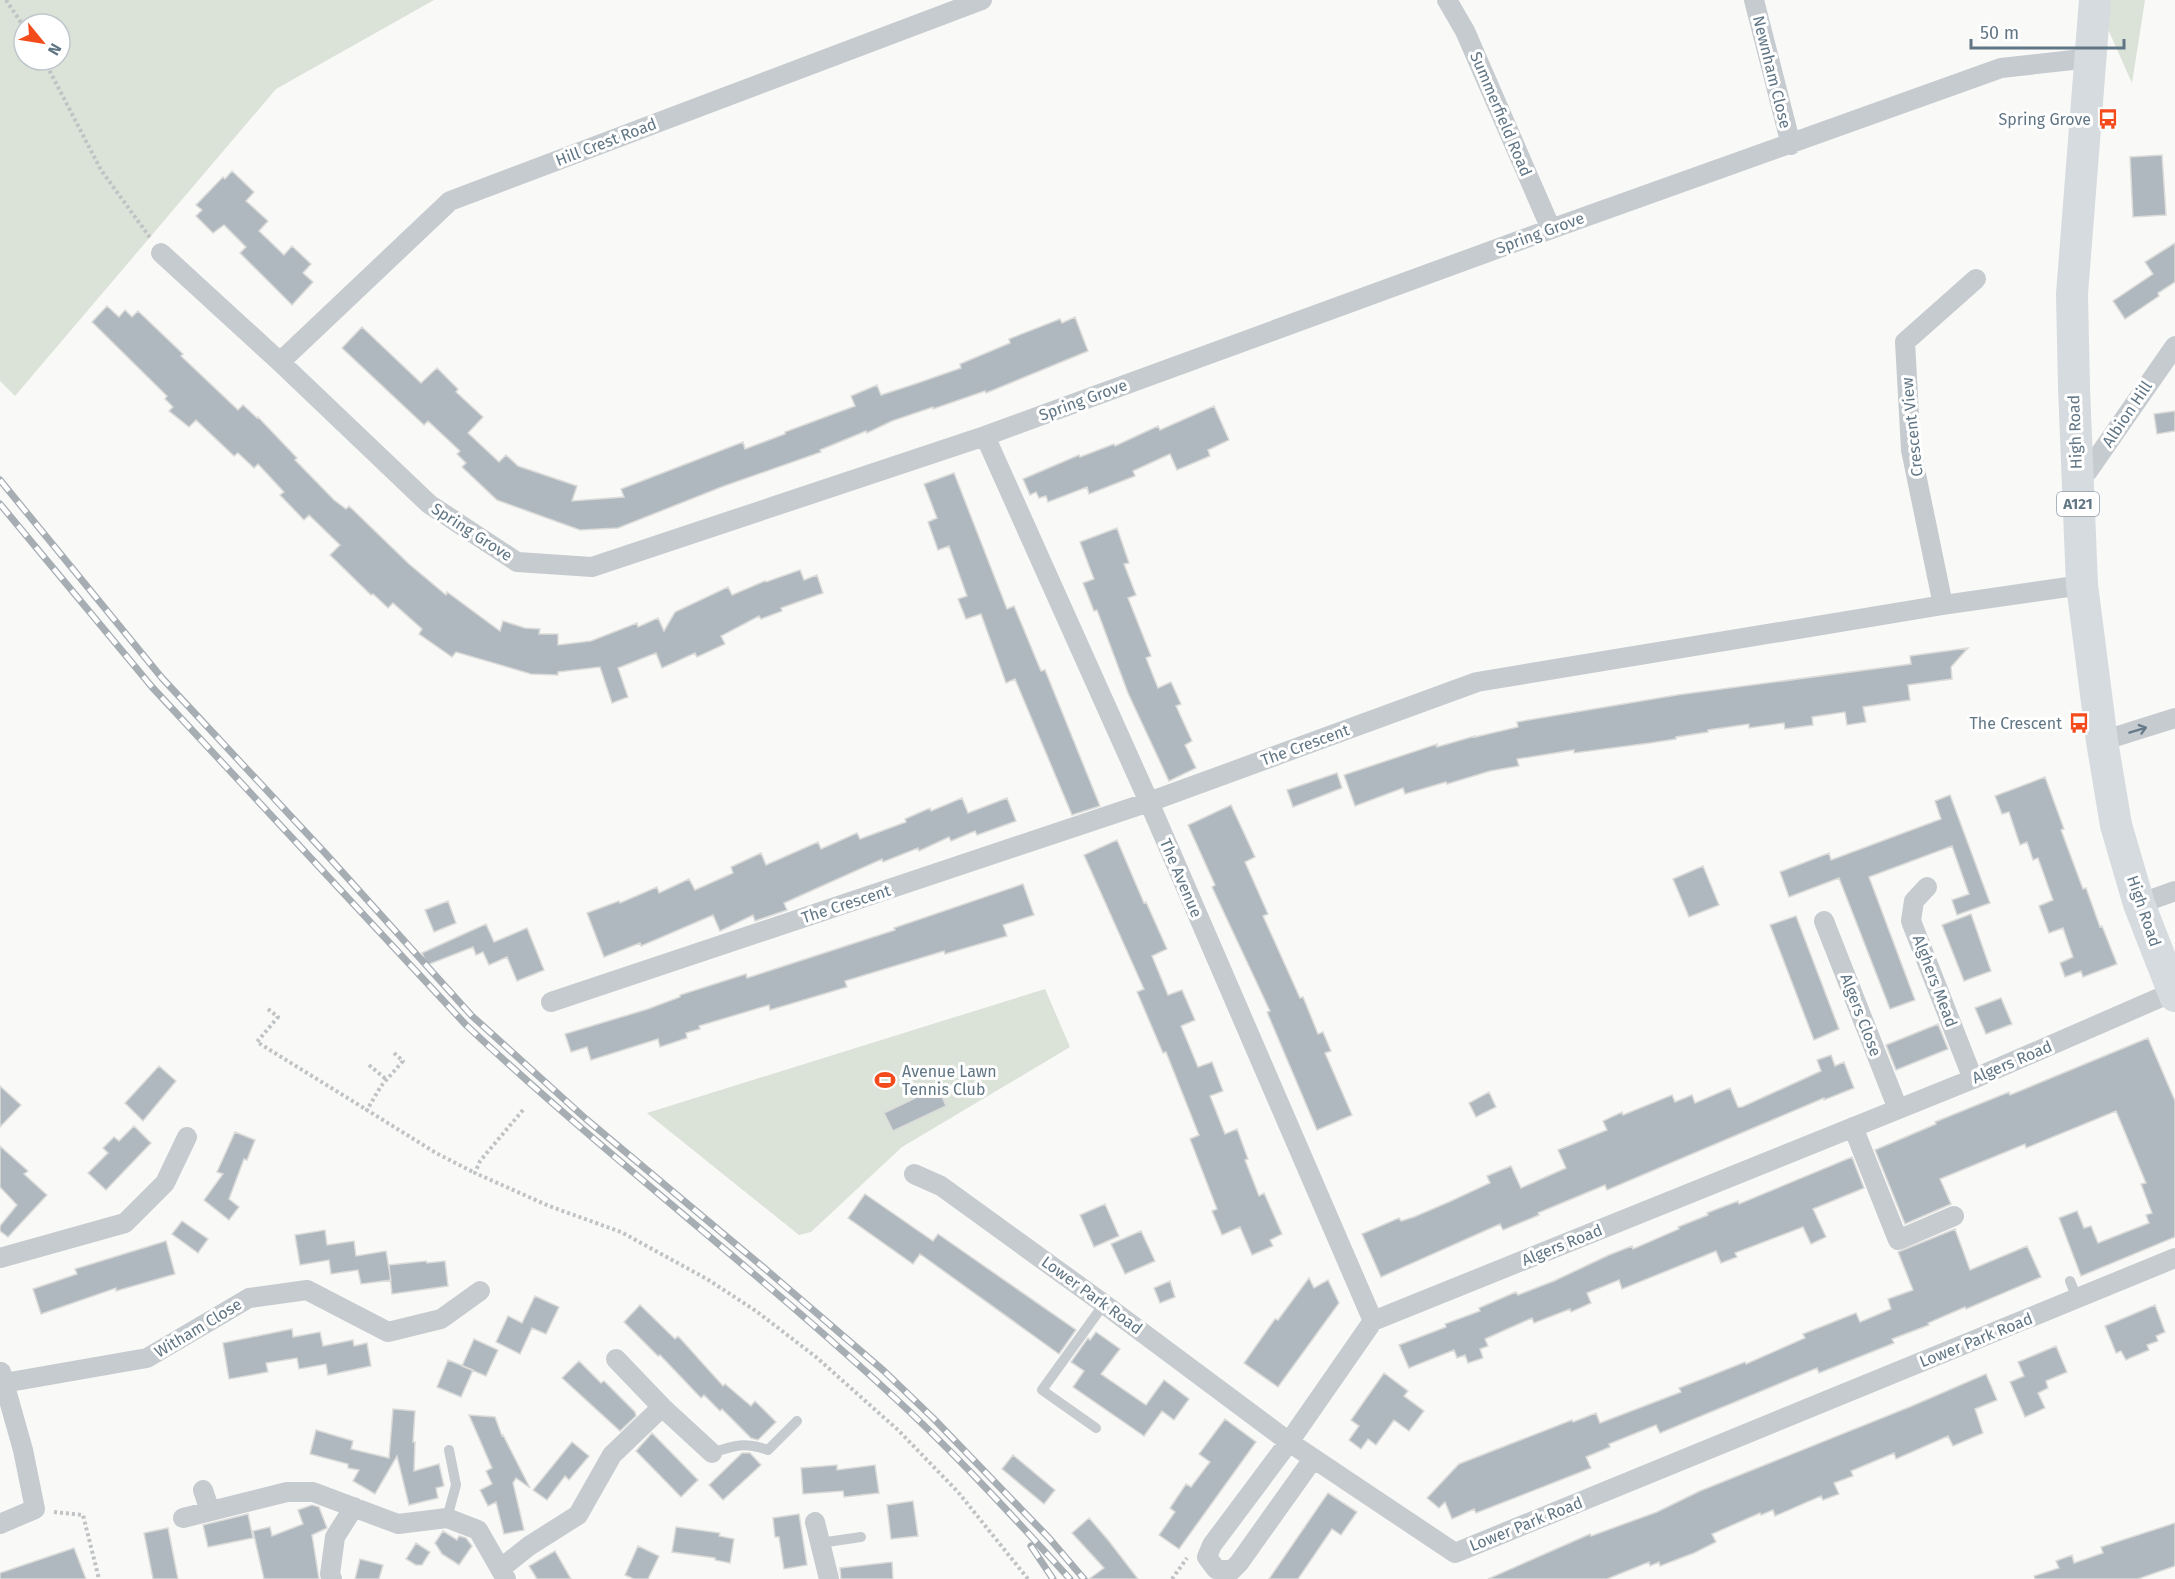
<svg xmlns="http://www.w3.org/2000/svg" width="2175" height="1579" viewBox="0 0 2175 1579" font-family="'Fira Sans',sans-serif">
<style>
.green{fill:#dbe2d7;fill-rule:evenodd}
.building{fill:#afb8bf;stroke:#dbdbd9;stroke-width:1.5}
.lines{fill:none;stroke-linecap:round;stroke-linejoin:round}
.path{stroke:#c0c3c5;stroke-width:4;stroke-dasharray:3 3;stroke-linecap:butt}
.lane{stroke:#c6cbcf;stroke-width:10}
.street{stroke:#c6cbcf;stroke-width:20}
.primary{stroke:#d6dbdf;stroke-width:32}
.rail-casing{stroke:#a6aeb4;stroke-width:7}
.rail{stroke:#fff;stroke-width:4.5;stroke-dasharray:14;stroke-linecap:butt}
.oneway{stroke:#667a89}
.labels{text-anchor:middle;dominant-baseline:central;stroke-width:6;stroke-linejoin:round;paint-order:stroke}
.shield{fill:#fff;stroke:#909faa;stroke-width:1.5}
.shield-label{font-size:15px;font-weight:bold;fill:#617685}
.street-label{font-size:16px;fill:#617685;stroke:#fff}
.poi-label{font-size:16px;fill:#617685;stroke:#fff;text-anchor:end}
</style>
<rect width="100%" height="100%" fill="#f9f9f7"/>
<!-- green -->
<path class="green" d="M0 0H434L276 89 15 396 0 381ZM24 24H60V60H24Z
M2105 0H2145L2132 83 2103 18Z
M1045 989 1070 1047 902 1147 811 1232 799 1235 647 1113Z"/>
<!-- building -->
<path class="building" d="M2162 155 2166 215 2133 217 2130 157Z
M232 171 254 192 246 201 268 221 259 231 284 255 292 246 311 264 303 273 313 282 292 305 240 253 246 247 224 225 213 233 196 216 202 210 196 205 223 177 225 179Z
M2175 243V282L2158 293 2159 296 2125 319 2113 301 2153 274 2145 262Z
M107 306 119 317 125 310 132 317 138 311 183 354 181 356 238 410 243 405 257 418 258 417 297 458 295 460 334 500 346 509 349 506 409 564 446 595 447 592 500 631 503 621 525 628 540 629 539 634H558V645L591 641 637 623 638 627 658 618 664 631 675 612 728 587 732 595 765 581 766 582 800 570 804 580 817 575 823 593 781 608 782 611 761 619 759 616 721 636 725 644 697 657 695 653 662 668 656 653 618 668 628 697 612 703 600 667 558 672V675L531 674 456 652 452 657 419 634 422 629 393 603 388 608 373 594 371 595 330 555 340 545 309 515 304 520 280 495 284 492 258 464 254 468 238 453 234 456 196 420 189 427 169 411 173 407 165 399 167 396 92 322Z
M1075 317 1088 351 986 393 985 391 933 409V407L892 421 867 433 866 431 820 450 821 452 724 486 618 528 580 530 497 500 462 467 466 463 457 454 460 451 428 421 424 425 342 348 362 327 421 383 437 368 458 389 456 392 483 417 468 433 499 462 506 455 518 466 577 486 572 501 624 497 621 489 743 442 745 449 785 434V432L855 406 851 396 877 385 881 395 915 384 961 368 960 364 1010 343 1009 339 1060 319 1062 323Z
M1214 406 1229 440 1208 450 1210 456 1177 470 1170 454 1133 471 1135 476 1089 494 1087 487 1048 502 1046 496 1039 498 1036 492 1030 495 1023 479 1079 455 1080 457 1114 444 1115 446 1158 426 1160 430Z
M2175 411V431L2157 434 2154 414Z
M954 473 1007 609 1014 606 1041 671 1045 670 1100 806 1072 815 1015 679 1006 683 981 614 966 619 958 599 967 596 949 546 938 550 928 522 937 518 924 484Z
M1117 528 1129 563 1124 564 1136 595 1128 598 1151 656 1146 658 1158 688 1171 682 1181 704 1176 706 1192 741 1185 745 1196 768 1169 781 1128 693 1097 610 1094 611 1083 583 1094 579 1080 542Z
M1968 648 1951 667 1952 679 1908 685 1910 700 1863 707 1866 722 1847 725 1845 712 1812 717 1813 725 1785 729 1784 723 1749 728V724L1708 730V732L1676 737V739L1650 743 1574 753V750L1517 759 1519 766 1490 771 1447 784 1446 782 1405 794 1403 788 1355 806 1344 775 1437 744V747L1475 736V737L1518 727 1517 722 1677 695 1911 664 1910 656Z
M1337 773 1342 788 1293 807 1287 790Z
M2045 777 2064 829 2061 830 2083 889 2086 888 2100 927 2102 926 2117 964 2083 977 2081 971 2065 977 2060 963 2073 957 2063 928 2049 933 2039 906 2053 900 2038 858 2033 860 2027 842 2020 845 2009 812 2002 814 1995 796Z
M1950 795 1990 903 1957 915 1952 900 1969 894 1952 846 1869 877 1915 1000 1890 1009 1839 878 1789 897 1780 872 1829 853 1831 860 1941 819 1935 801Z
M962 798 968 813 1007 798 1016 821 977 835 975 831 951 841 949 837 919 851 918 848 883 862 882 859 784 903 787 910 755 921 753 915 720 931 713 915 641 946 640 943 604 957 587 913 619 901 620 903 657 887 659 893 689 879 695 890 733 873 731 867 761 853 766 865 818 842 821 849 857 833 860 839 906 822 905 819 930 808 931 811Z
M1231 805 1255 857 1245 862 1268 914 1263 916 1300 998 1303 997 1318 1034 1323 1032 1331 1051 1325 1053 1352 1115 1317 1130 1267 1012 1270 1011 1212 887 1215 885 1188 825Z
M1117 840 1144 903 1146 902 1167 949 1152 956 1168 995 1182 990 1195 1020 1181 1026 1198 1067 1212 1062 1223 1091 1210 1096 1225 1134 1237 1129 1248 1159 1245 1160 1259 1196 1264 1193 1282 1234 1270 1240 1273 1246 1252 1255 1240 1227 1222 1235 1212 1211 1217 1209 1190 1139 1199 1135 1166 1052 1163 1053 1137 992 1144 989 1084 855Z
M1703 866 1719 905 1689 917 1673 879Z
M1023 884 1034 915 1003 925 1007 936 945 954 944 951 845 981 847 987 770 1010 769 1005 699 1026 700 1029 686 1033 687 1038 660 1047 658 1039 591 1060 587 1047 571 1052 565 1034 648 1009 680 997V995L746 974 747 978 895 930 894 928Z
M448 901 456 923 434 932 425 910Z
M1971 914 1991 971 1964 981 1942 925Z
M1796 916 1839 1029 1814 1040 1770 925Z
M486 924 494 942 527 928 544 970 517 981 507 957 489 965 483 952 476 955 473 947 427 965 422 953Z
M2001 998 2012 1024 1986 1034 1975 1008Z
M1938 1024 1948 1049 1896 1070 1886 1045Z
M2148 1038 2175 1101V1237L2081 1276 2059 1218 2077 1211 2084 1228 2091 1226 2098 1243 2149 1223 2146 1215 2152 1213 2141 1184 2146 1183 2116 1111 2026 1148 2025 1144 1940 1179 1951 1204 1905 1224 1875 1150 1936 1124 1935 1122 2009 1092 2010 1095Z
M1831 1055 1835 1066 1844 1062 1854 1088 1824 1100V1098L1607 1190 1605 1185 1538 1213 1539 1215 1503 1230 1500 1224 1381 1277 1362 1234 1399 1218 1401 1221 1414 1217 1449 1202 1490 1183 1487 1176 1511 1166 1521 1188 1566 1168 1558 1150 1607 1130 1603 1121 1622 1112 1623 1115 1672 1095 1675 1102 1692 1095 1695 1103 1730 1088 1738 1107H1742L1821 1071 1817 1060Z
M159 1066 176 1081 143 1121 125 1103Z
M0 1086 21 1105 0 1127Z
M938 1087 946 1106 893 1131 884 1113Z
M1489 1092 1496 1107 1476 1117 1469 1103Z
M134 1126 151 1143 106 1190 88 1173 108 1153 103 1148 114 1137 119 1141Z
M235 1132 255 1140 247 1160 244 1159 229 1199 239 1207 229 1220 204 1200 223 1174 217 1172Z
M0 1146 28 1171 24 1174 47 1195 8 1237 0 1231V1226L17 1205 0 1187Z
M1852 1157 1864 1188 1813 1209 1826 1237 1811 1244 1803 1227 1735 1253 1737 1257 1721 1263 1716 1251 1622 1289 1619 1280 1587 1293 1591 1303 1571 1312 1570 1309 1534 1323 1532 1318 1485 1339 1488 1346 1480 1349 1483 1358 1468 1363 1465 1355 1457 1358 1454 1350 1409 1368 1399 1345 1446 1327 1445 1324 1480 1311 1479 1308 1516 1292 1518 1295 1554 1281 1609 1255 1632 1246 1633 1249 1679 1229 1678 1227 1708 1215 1707 1213 1738 1201 1739 1204Z
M865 1194 933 1241 938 1234 1076 1330 1059 1354 920 1254 913 1264 848 1218Z
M1105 1204 1119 1236 1094 1247 1080 1215Z
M182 1221 208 1239 198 1253 172 1234Z
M1955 1229 1970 1270 2027 1246 2041 1277 1966 1309 1965 1307 1928 1323 1929 1325 1892 1339 1894 1343 1819 1373 1817 1368 1660 1433 1656 1425 1609 1444 1610 1447 1586 1457 1591 1468 1476 1513 1474 1509 1452 1519 1445 1502 1439 1508 1427 1498 1459 1464 1572 1420 1573 1422 1596 1413 1600 1423 1681 1392 1679 1388 1710 1376 1745 1362 1746 1364 1805 1338 1803 1334 1856 1313 1860 1322 1891 1309 1888 1299 1913 1290 1898 1252Z
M325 1230 327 1245 354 1241 356 1256 386 1251 391 1280 361 1284 358 1270 331 1274 329 1260 300 1265 295 1235Z
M1141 1231 1155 1261 1125 1274 1111 1244Z
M166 1241 175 1274 116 1291V1288L41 1314 33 1289 77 1274 75 1269Z
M426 1261 427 1263 445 1261 448 1286 392 1294 389 1265Z
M1309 1278 1314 1288 1328 1280 1339 1303 1278 1387 1244 1363 1275 1319 1278 1320Z
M1170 1281 1175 1297 1160 1303 1154 1288Z
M535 1296 559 1307 546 1334 532 1328 520 1354 496 1342 508 1316 522 1323Z
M640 1305 675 1339 678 1336 723 1386 725 1384 751 1406 755 1401 776 1422 758 1440 751 1438 722 1409 720 1411 704 1395 701 1398 660 1355 658 1356 624 1322Z
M2155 1305 2165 1332 2156 1336 2158 1341 2147 1345 2149 1350 2130 1358 2126 1360 2121 1351 2116 1353 2105 1326Z
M292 1329 293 1337 320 1332 323 1346 353 1340 354 1346 367 1343 371 1366 328 1375 326 1364 299 1369 297 1358 266 1363 268 1372 229 1379 223 1343Z
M1096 1332 1120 1349 1101 1374 1146 1405 1164 1380 1189 1399 1174 1420 1162 1411 1144 1436 1073 1387 1084 1371 1071 1362 1088 1338 1090 1340Z
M474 1339 498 1350 486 1376 462 1366Z
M2056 1346 2067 1372 2046 1381 2048 1388 2038 1393 2045 1408 2025 1417 2010 1382 2024 1376 2018 1362Z
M448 1360 473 1370 461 1397 437 1387Z
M579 1361 601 1383 604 1381 635 1412 636 1416 620 1431 562 1378Z
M1384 1373 1408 1391 1404 1396 1424 1411 1409 1431 1394 1420 1376 1445 1368 1439 1361 1449 1349 1440 1359 1426 1351 1420Z
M1986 1374 1997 1400 1975 1409 1983 1433 1953 1446 1948 1436 1896 1459 1894 1453 1851 1471 1853 1476 1834 1483 1839 1494 1823 1500 1821 1496 1775 1516 1773 1510 1761 1515 1760 1513 1712 1534 1716 1542 1694 1553 1660 1566 1659 1562 1650 1566 1649 1562 1607 1579H1488L1590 1534 1591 1536 1657 1512 1700 1491 1912 1406Z
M393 1409 415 1411 413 1442H415L414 1471 439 1464 444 1486 436 1488 438 1498 409 1505 397 1456 375 1494 353 1481 359 1470 348 1468V1464L310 1454 316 1430 353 1441 351 1449 389 1458Z
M469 1415 495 1417 502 1436 503 1435 530 1488 516 1478 513 1483 524 1530 504 1534 496 1502 488 1506 480 1490 492 1484 486 1471 492 1468Z
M1225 1419 1256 1442 1179 1549 1159 1535 1175 1512 1170 1508 1186 1484 1191 1487 1210 1462 1199 1454Z
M652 1433 698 1480 681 1497 636 1451Z
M572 1442 589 1456 569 1480 565 1476 547 1500 533 1490Z
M742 1453H750L761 1465 723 1500 709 1485Z
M1013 1455 1055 1490 1044 1504 1002 1469Z
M837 1465V1470L875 1465 879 1493 844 1497 843 1491 803 1494 801 1468Z
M1328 1493 1357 1512 1341 1535 1332 1529 1298 1579H1269Z
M913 1501 918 1536 891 1539 887 1505Z
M312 1505 319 1507 327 1528 312 1535 319 1579H264L253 1531 270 1527 272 1536 303 1524 298 1510Z
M248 1514 253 1538 208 1547 203 1525Z
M799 1514 807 1565 784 1569 779 1537H775L773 1518Z
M1089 1518 1108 1540 1138 1579H1089L1104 1568 1072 1533Z
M2175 1523V1566L2138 1579H2035L2034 1576 2059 1568 2056 1561 2072 1555 2074 1563 2103 1553 2101 1547Z
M676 1527 720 1533 719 1536 734 1539 730 1563 715 1560V1558L672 1552Z
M168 1528 178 1579H153L144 1533Z
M443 1531 457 1540 459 1536 466 1538 472 1546 459 1565 442 1554 435 1543Z
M416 1543 430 1552 422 1565H416L406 1559Z
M638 1546 659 1556 648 1579H634L625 1575Z
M74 1548 86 1579H0V1573Z
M555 1551 571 1579H537L529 1566Z
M360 1559 383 1565 379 1579H355Z
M892 1562 893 1579H841L840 1568Z"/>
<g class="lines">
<!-- path -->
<path class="path" d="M6 0 24 27
M44 60 101 170 151 239
M268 1009 278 1017 257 1042 367 1110
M394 1053 403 1061 381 1086 367 1110 436 1153 475 1173
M369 1065 387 1080
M523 1110 480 1161 475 1173 549 1206 621 1232 707 1279 756 1311 816 1357 898 1430 958 1492 1028 1579
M54 1512 83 1515 99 1579
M1172 1579 1187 1558"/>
<!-- lane -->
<path class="lane" d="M2070 1281 2077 1298
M1096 1428 1042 1390 1104 1304
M712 1453C735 1445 745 1442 768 1450L797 1421
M447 1518 456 1485 449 1450
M820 1543 861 1537"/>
<!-- street -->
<path class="street" d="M1447 0 1465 31 1551 229
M1754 0 1791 145
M161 253 280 362 429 504 517 562 592 567 985 436 1551 229 2001 68 2091 58
M280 362 450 201 982 0
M985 436 1149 802 1373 1321
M2077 479 2088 471 2175 346
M1943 605 1911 450 1905 342 1976 279
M2102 741 2175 718
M1927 887 1914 901 1911 921 1973 1079
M2139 904 2175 891
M1824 921 1898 1109
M551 1002 1149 802 1477 682 1943 605 2082 585
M1853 1127 1898 1240 1954 1216
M914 1174 941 1186 1104 1304 1289 1442 1455 1553 2175 1258
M0 1258 125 1223 165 1183 187 1137
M616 1359 662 1407 712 1453
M4 1383 147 1358 249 1298 307 1290 388 1332 441 1319 480 1291
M1313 1459 1239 1563 1231 1571 1216 1569 1207 1557 1212 1545 1289 1442 1373 1321 1973 1079 2173 992
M203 1490 210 1511
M183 1518 287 1492H313L398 1524 447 1518 478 1530 506 1579
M815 1522 829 1579
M0 1524 35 1509 23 1450 1 1372
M500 1569 529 1546 578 1515 612 1455 662 1407
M332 1579 330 1574 335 1537 354 1507"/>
<!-- primary -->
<path class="primary" d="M2095 0 2072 294 2074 388 2082 585 2102 741 2116 825 2139 904 2175 996"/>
<!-- rail casing -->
<g class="rail-casing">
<path id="rail" d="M0 480 162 678 326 854 472 1016 586 1119 763 1267 884 1371 933 1418 1049 1538 1084 1579
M0 504 152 687 466 1025C609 1159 767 1278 910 1412 966 1465 1018 1522 1070 1579
M1031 1546 1053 1579"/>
</g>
<!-- rail -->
<use href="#rail" class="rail"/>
</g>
<!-- one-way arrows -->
<defs><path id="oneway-shaft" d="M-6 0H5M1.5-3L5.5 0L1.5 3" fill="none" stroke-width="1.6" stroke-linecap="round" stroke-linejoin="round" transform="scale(1.5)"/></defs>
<use class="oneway" href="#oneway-shaft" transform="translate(2138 730) rotate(-17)"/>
<!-- icons -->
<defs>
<g id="bus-bare" transform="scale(1.62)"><path d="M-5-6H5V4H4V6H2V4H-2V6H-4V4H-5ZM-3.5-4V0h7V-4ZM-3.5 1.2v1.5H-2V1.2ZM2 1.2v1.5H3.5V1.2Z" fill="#f44b1c" stroke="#fff" stroke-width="2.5" paint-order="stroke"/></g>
<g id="stadium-bare" transform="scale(1.62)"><path d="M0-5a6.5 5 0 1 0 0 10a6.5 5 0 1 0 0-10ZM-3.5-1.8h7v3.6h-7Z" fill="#f44b1c" stroke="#fff" stroke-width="2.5" paint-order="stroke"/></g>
</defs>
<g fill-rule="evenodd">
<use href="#bus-bare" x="2108" y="119"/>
<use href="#bus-bare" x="2079" y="723"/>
<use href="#stadium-bare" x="885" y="1080"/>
</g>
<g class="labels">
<!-- shield labels -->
<rect class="shield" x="2057" y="492" width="42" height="24" rx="4.5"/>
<g class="shield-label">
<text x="2078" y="504">A121</text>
</g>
<!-- street labels -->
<g class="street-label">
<text transform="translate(1772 72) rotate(76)">Newnham Close</text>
<text transform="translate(1501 114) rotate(67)">Summerfield Road</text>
<text transform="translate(606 142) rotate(-21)">Hill Crest Road</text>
<text transform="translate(1540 233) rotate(-20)">Spring Grove</text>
<text transform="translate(1083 400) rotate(-20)">Spring Grove</text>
<text transform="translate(2127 414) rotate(-56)">Albion Hill</text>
<text transform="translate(1912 427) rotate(-96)">Crescent View</text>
<text transform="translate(2075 432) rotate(-92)">High Road</text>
<text transform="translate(472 532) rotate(33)">Spring Grove</text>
<text transform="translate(1305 745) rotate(-20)">The Crescent</text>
<text transform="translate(1181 878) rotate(67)">The Avenue</text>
<text transform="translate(846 904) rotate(-18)">The Crescent</text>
<text transform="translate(2144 911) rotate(71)">High Road</text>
<text transform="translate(1935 981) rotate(69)">Alghers Mead</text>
<text transform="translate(1861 1015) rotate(69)">Algers Close</text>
<text transform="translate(2012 1062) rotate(-23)">Algers Road</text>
<text transform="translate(1562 1245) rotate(-22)">Algers Road</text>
<text transform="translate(1092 1295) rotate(36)">Lower Park Road</text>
<text transform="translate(198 1328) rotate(-31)">Witham Close</text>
<text transform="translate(1976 1340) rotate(-22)">Lower Park Road</text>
<text transform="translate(1526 1524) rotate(-22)">Lower Park Road</text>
</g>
<!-- poi labels -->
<g class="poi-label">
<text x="2091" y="119">Spring Grove</text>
<text x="2062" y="723">The Crescent</text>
<text x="902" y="1071" text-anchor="start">Avenue Lawn<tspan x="902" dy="18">Tennis Club</tspan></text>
</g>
</g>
<!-- north arrow -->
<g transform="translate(42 42) rotate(120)"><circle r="28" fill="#ffffff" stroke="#c0c8ce" stroke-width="1.5"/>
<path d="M0-4.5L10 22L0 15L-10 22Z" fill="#f44b1c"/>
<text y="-9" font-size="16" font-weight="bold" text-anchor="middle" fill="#617685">N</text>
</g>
<!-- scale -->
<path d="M1971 39v9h153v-9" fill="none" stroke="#617685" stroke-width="3"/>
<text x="1980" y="39" font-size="18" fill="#617685" stroke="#ffffff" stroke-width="4.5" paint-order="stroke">50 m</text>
</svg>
